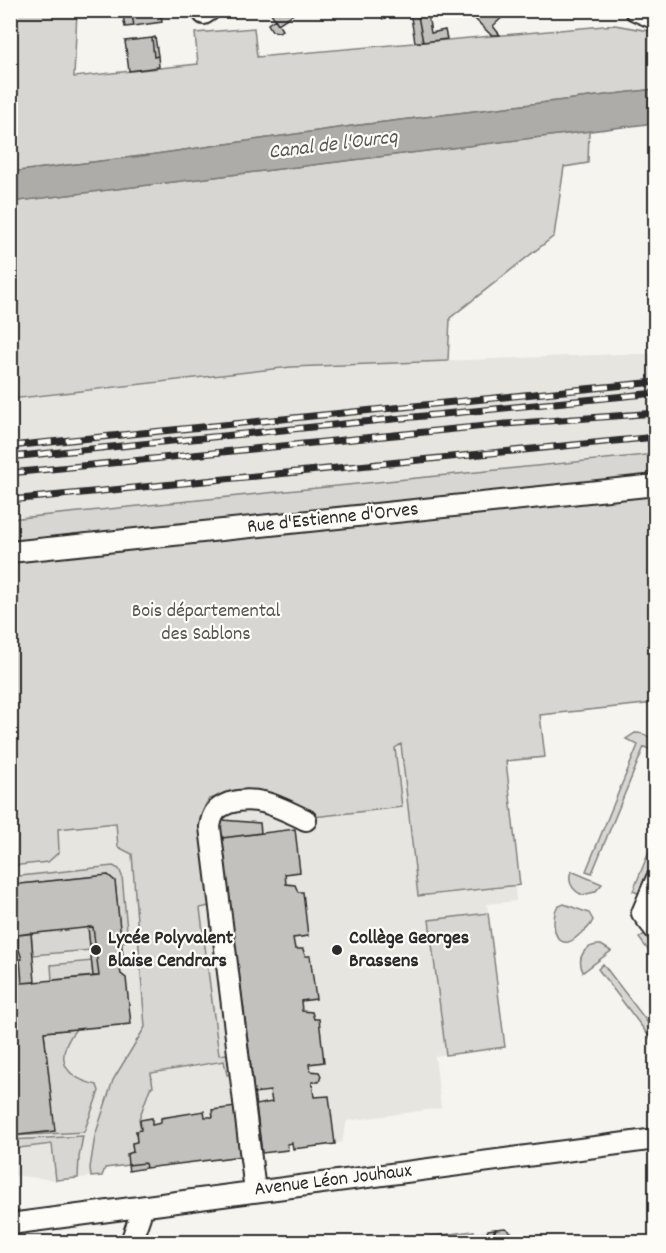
<svg xmlns="http://www.w3.org/2000/svg" width="666" height="1253" viewBox="0 0 666 1253" font-family="Dekko,sans-serif">
<style>
.built{fill:#e6e5e0}
.green{fill:#d7d6d2;stroke:#81807e;stroke-width:1.5}
.water{fill:#adaca9;stroke:#797877;stroke-width:1.5}
.building{fill:#c2c1be;stroke:#2b2b2b;stroke-width:1.5;fill-rule:evenodd}
.lines{fill:none;stroke-linecap:round;stroke-linejoin:round}
.minor-casing{stroke:#2b2b2b;stroke-width:24}
.minor{stroke:#fdfcf7;stroke-width:20}
.rail-casing{stroke:#2b2b2b;stroke-width:7}
.rail{stroke:#fdfcf7;stroke-width:4.5;stroke-dasharray:14;stroke-linecap:butt}
.poi-dot{fill:#2b2b2b;stroke:#fdfcf7;stroke-width:2}
.labels{text-anchor:middle;dominant-baseline:central;stroke-width:4.5;stroke-linejoin:round;paint-order:stroke}
.street-label{font-size:20px;fill:#2b2b2b;stroke:#fdfcf7}
.park-label{font-size:20px;fill:#565655;stroke:#fdfcf7}
.poi-label{font-size:20px;font-weight:bold;fill:#2b2b2b;stroke:#fdfcf7;text-anchor:start}
.water-label{font-size:21px;font-style:italic;fill:#585857;stroke:#fdfcf7}
</style>
<rect width="100%" height="100%" fill="#f5f4ef"/>
<filter id="ink" filterUnits="userSpaceOnUse"><feTurbulence type="fractalNoise" baseFrequency=".0167" numOctaves="2"/><feDisplacementMap in="SourceGraphic" scale="12" xChannelSelector="R" yChannelSelector="G"/><feConvolveMatrix kernelMatrix="1 2 1 2 8 2 1 2 1" color-interpolation-filters="sRGB"/></filter>
<g filter="url(#ink)">
<!-- built -->
<path class="built" d="M620 354H655V454L11 519 10 399 291 367Z
M540 714 545 757 506 761 520 885 515 888 516 901 487 904 505 1047 435 1056 441 1108 347 1121 342 1142 335 1144 293 1149 291 1143 287 1145 288 1150 262 1153 261 1145 245 1147 246 1155 129 1171 128 1165 105 1168 102 1176 56 1180 11 1175V766Z
M505 1228 526 1242H388Z"/>
<!-- green -->
<path class="green" d="M10 11H77L74 77 198 64 195 33 254 28 257 57 615 25 655 32V89L352 126 142 156 11 172Z
M589 131 588 163 564 167 554 236 450 318 448 361 291 367 11 399 10 202Z
M655 454V703L540 715 545 757 506 761 520 885 418 896 401 744 395 748 402 807 313 817 236 793 209 799 205 806 203 817 214 905 200 908 219 1055 234 1053V1074L227 1075 224 1061 151 1073 153 1087 150 1088 139 1119 141 1130 136 1131 137 1142 132 1143 133 1152 128 1165 105 1168 102 1176 91 1177 90 1168 95 1136 113 1080 145 1027 132 854 118 847 116 823 58 829 59 852 48 862 11 866 10 519Z
M635 733C647 733 656 739 655 751L644 747 592 873 586 871 638 745 626 739Z
M655 837V856L640 894 633 891Z
M113 866 119 869 122 876 128 941 121 942 115 881 108 875 11 885V877Z
M571 871 602 884 595 892 582 895C572 890 567 883 571 871Z
M564 904 589 913 593 920C590 927 586 930 580 934 577 937 573 941 568 942 552 945 552 916 557 907Z
M488 913 505 1047 446 1055 429 920Z
M88 927 91 950 33 955 31 933Z
M645 934 655 947V959L639 938Z
M601 945 611 951 583 972C576 957 585 944 601 945Z
M92 961 93 976 52 980 51 965Z
M603 964 655 1032V1044L598 969Z
M76 1029C54 1057 62 1077 97 1085L99 1091 84 1132 11 1136 54 1131 44 1032Z
M83 1136 79 1157 78 1178 56 1180 52 1144 11 1149V1140Z
M474 1231 470 1242H388Z"/>
<!-- water -->
<path class="water" d="M655 89V123L11 202V172L142 156 352 126Z"/>
<!-- building -->
<path class="building" d="M122 10H131L134 26 125 27Z
M131 10H157L158 13 161 12 162 22 134 26Z
M269 10H294L295 13 278 24Z
M375 10H392L383 19Z
M417 10 418 16 423 42H415L410 11Z
M484 10H510L493 26 500 35H491L475 19Z
M428 14 431 33 445 30 447 39 423 42 418 16Z
M275 19 282 30 279 32 272 31 268 24Z
M155 37 158 56 154 57 152 38Z
M152 38 154 57 158 56 159 67 129 71 125 41Z
M222 820 260 823 261 833 222 838 219 826Z
M295 829 300 872 285 874 286 884 295 885 298 892H303L308 936 293 938 295 949H303L305 956H310L316 999 301 1001 302 1011 312 1012 314 1019H319L324 1062 309 1064 310 1071 319 1072 321 1076 319 1082H312L314 1097 329 1096 335 1144 293 1149 292 1143 287 1144 288 1150 262 1153 256 1105 272 1102 270 1091 254 1093 222 838Z
M108 875 115 881 123 957 118 959 121 974 126 978 131 1024 44 1032 55 1131 10 1136V885ZM93 927 99 976 22 983 20 959H22L18 947V935Z
M88 927H93L99 976H93Z
M31 933 35 982 22 983 20 959H22L18 947V935Z
M236 1107 242 1156 146 1168 145 1163 128 1165 127 1154 133 1152 132 1143 137 1142 136 1131 141 1130 140 1120 152 1118V1125L161 1123V1118L204 1111 205 1117H213L212 1110Z
M145 1163 146 1168 129 1171 128 1165Z
M505 1228 524 1241 523 1242H490L496 1229Z
M495 1229 490 1240 485 1238 488 1230Z"/>
<g class="lines">
<!-- minor casing -->
<g class="minor-casing">
<path id="minor" d="M635 10 656 19
M204 14 210 10
M10 552 656 485
M656 880 642 913 656 931
M255 1191 210 827C212 813 216 808 229 803 258 794 280 808 306 820
M10 1224 656 1139
M131 1242 140 1216 138 1208"/>
</g>
<!-- minor -->
<use href="#minor" class="minor"/>
<!-- rail casing -->
<g class="rail-casing">
<path id="rail" d="M10 446 656 382
M10 457 656 393
M10 473 506 424 656 413
M10 500 656 437"/>
</g>
<!-- rail -->
<use href="#rail" class="rail"/>
</g>
</g>
<!-- markers -->
<g class="poi-dot">
<circle cx="96" cy="950" r="6"/>
<circle cx="337" cy="950" r="6"/>
</g>
<g class="labels">
<!-- street labels -->
<g class="street-label">
<text transform="translate(333 519) rotate(-6)">Rue d'Estienne d'Orves</text>
<text transform="translate(333 1181) rotate(-7)">Avenue Léon Jouhaux</text>
</g>
<!-- park labels -->
<g class="park-label">
<text x="206" y="612">Bois départemental<tspan x="206" dy="23">des Sablons</tspan></text>
</g>
<!-- poi labels -->
<g class="poi-label">
<text x="108" y="939">Lycée Polyvalent<tspan x="108" dy="23">Blaise Cendrars</tspan></text>
<text x="349" y="939">Collège Georges<tspan x="349" dy="23">Brassens</tspan></text>
</g>
<!-- water labels -->
<g class="water-label">
<text transform="translate(333 146) rotate(-7)">Canal de l'Ourcq</text>
</g>
</g>
<!-- margin -->
<rect width="666" height="1253" fill="none" stroke="#fdfcf7" stroke-width="36"/>
<rect x="18" y="18" width="630" height="1217" fill="none" stroke="#2b2b2b" stroke-width="2" filter="url(#ink)"/>
</svg>
